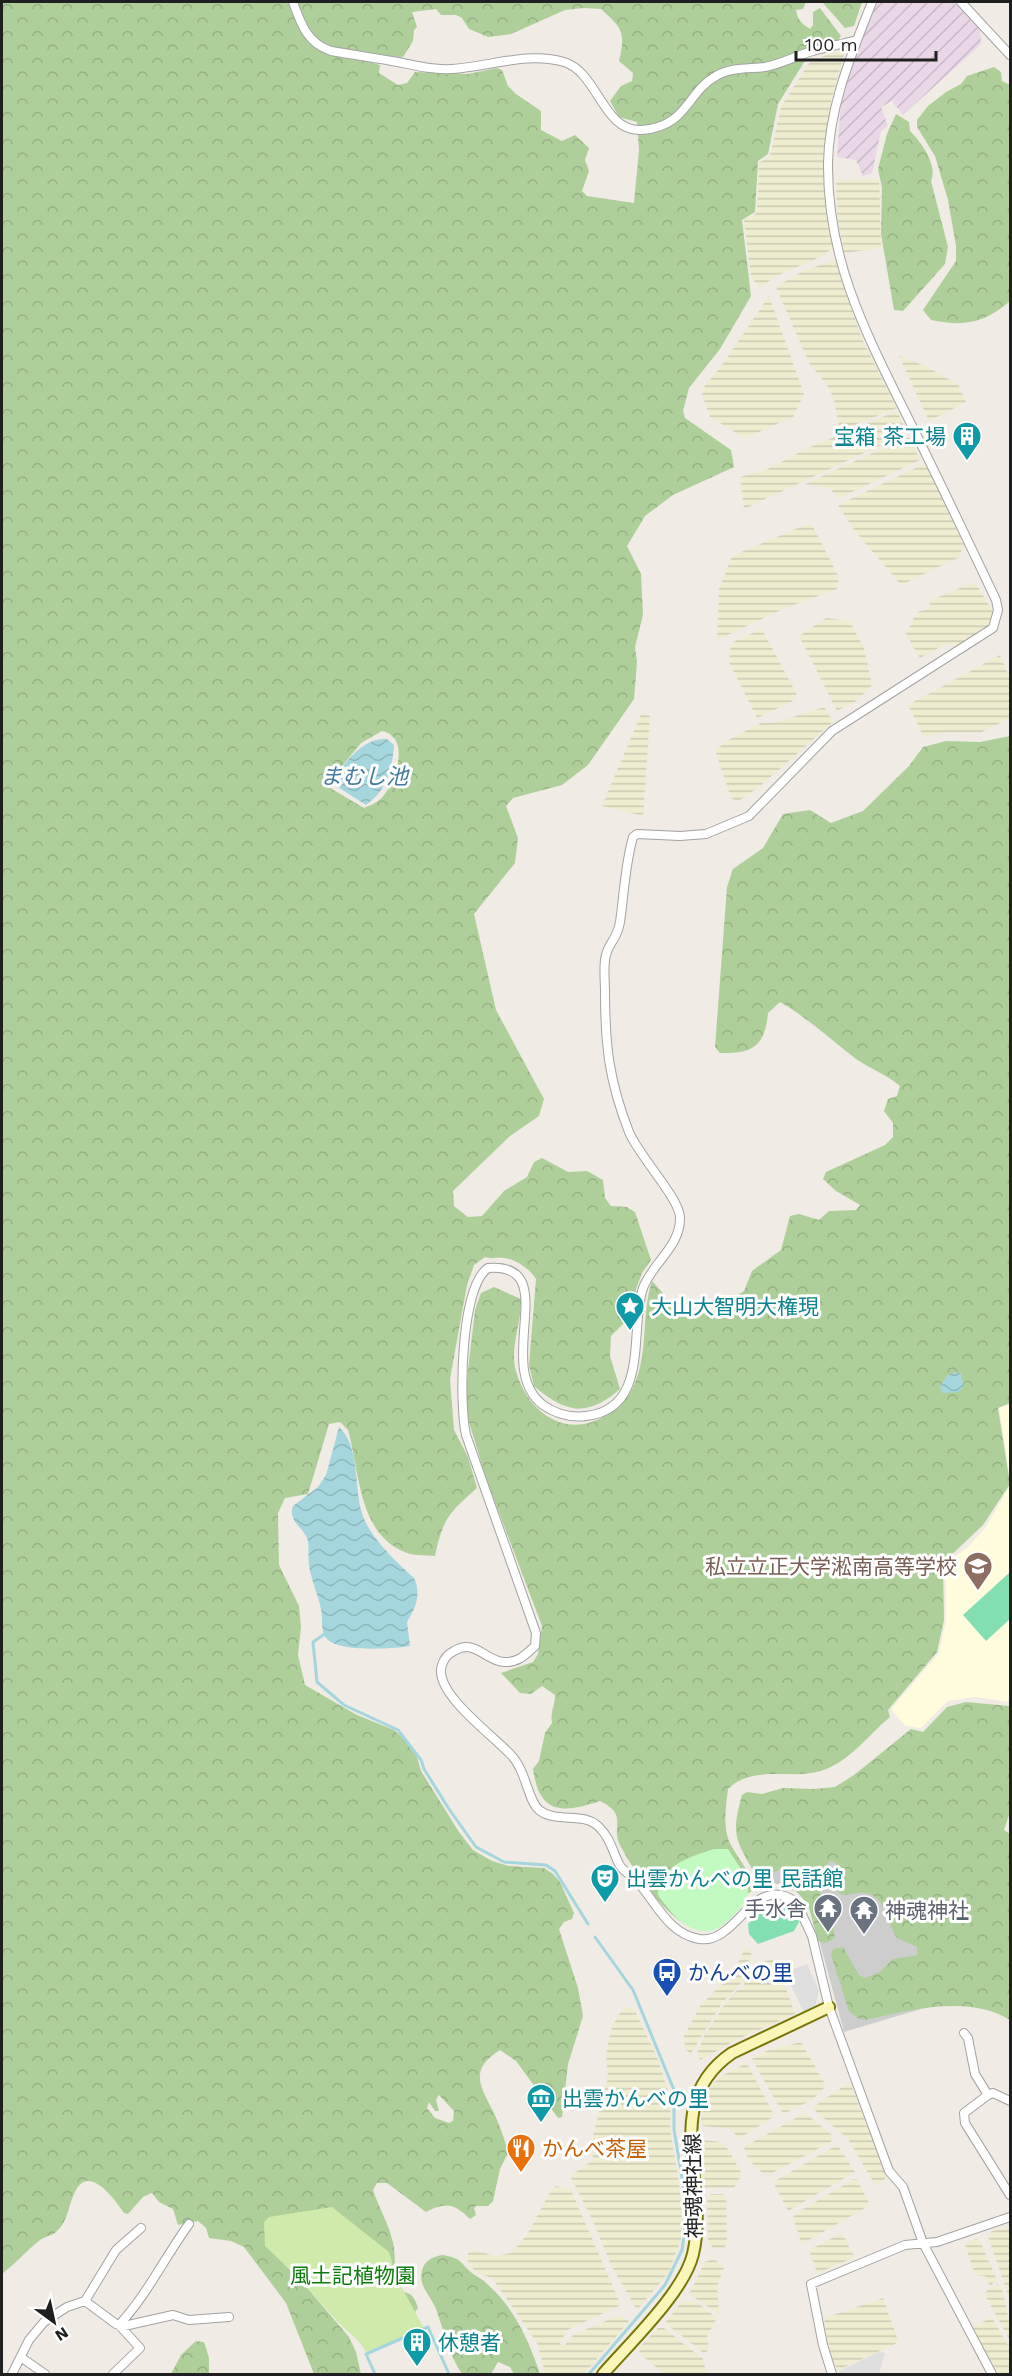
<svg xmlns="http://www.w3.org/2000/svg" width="1012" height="2376" viewBox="0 0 1012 2376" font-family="'Work Sans','Noto Sans JP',sans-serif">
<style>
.industrial{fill:url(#industrial-furrows)}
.education{fill:#fffcde}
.religious{fill:#cdcdcd}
.farmland{fill:url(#farmland-rules)}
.forest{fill:url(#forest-crowns);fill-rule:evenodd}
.park{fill:#c3fac2}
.garden{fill:#d0eaab}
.pitch{fill:#83dfb2}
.parking{fill:#dfdfdf}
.water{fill:url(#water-waves)}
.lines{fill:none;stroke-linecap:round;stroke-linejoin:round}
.stream{stroke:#a5d6dd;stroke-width:3}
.minor-casing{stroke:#a3a3a3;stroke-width:10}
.secondary-casing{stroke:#767705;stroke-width:14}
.minor{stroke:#fff;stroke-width:8}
.secondary{stroke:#faf6b9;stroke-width:10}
.labels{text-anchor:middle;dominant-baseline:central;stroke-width:6;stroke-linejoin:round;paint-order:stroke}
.culture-label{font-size:21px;fill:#0d838f;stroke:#fff;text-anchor:start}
.education-label{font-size:21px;fill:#785e54;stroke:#fff;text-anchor:end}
.worship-label{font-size:21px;fill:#5b616d;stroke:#fff;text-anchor:end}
.transit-label{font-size:21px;fill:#164399;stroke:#fff;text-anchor:start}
.food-label{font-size:21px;fill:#c56008;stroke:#fff;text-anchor:start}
.street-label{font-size:21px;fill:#1f1f1f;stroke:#fff}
.park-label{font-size:21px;fill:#0d7e0b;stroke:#fff}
.water-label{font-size:22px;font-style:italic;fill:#457b9f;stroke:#fff}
</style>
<defs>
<pattern id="industrial-furrows" width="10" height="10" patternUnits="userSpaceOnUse" patternTransform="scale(1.5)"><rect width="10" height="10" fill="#e9d7e7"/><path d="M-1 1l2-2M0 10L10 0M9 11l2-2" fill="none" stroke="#c7b8c6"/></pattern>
<pattern id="farmland-rules" width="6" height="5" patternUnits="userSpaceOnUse" patternTransform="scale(1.5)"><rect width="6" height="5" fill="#eeedd0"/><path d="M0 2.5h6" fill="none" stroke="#cccbb2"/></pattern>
<pattern id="forest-crowns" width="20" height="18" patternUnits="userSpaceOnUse" patternTransform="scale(1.5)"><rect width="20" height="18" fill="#afcf9a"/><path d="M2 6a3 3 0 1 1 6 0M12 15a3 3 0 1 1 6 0" fill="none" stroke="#96b184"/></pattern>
<pattern id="water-waves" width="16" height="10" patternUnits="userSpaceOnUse" patternTransform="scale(1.5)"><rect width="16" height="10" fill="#a5d6dd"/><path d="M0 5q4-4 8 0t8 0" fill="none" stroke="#8eb7bd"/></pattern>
</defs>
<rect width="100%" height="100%" fill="#f0ebe5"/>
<!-- industrial -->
<path class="industrial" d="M877 2H954L980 30 981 44 903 115 892 101 881 107 888 126 881 131 872 173 863 176 856 160 837 157 841 100 856 48Z"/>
<!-- education -->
<path class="education" d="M1010 1405V1480L999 1408Z
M1010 1485V1702L975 1697 948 1701 921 1728 905 1726 891 1709 939 1653 946 1620V1563L967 1548 986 1527Z"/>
<!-- religious -->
<path class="religious" d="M810 1841 846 1857 925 1952 921 2009 844 2032 813 1917 803 1894 761 1878Z"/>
<!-- farmland -->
<path class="farmland" d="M845 51 831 102 824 176 833 248 822 256 776 276 759 288 751 276 744 220 757 213 759 163 770 156 781 107 809 63 828 54Z
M879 179 881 248 844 253 837 215 836 181Z
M835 260 862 339 897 408 840 431 834 399 827 385 809 363 776 287 803 271Z
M769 296 804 394 793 417 745 438 710 417 701 391 725 361Z
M899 356 925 366 952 381 959 386 966 402 929 421Z
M897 411 907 433 744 509 740 477 766 470 808 448Z
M909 436 920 460 839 498 829 488 805 484Z
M922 465 928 466 964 545 958 558 901 585 854 530 838 505Z
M808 524 812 525 839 577 837 589 783 609 717 640 719 589 732 556Z
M975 582 993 612 989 625 957 646 946 644 920 658 906 634 917 612 929 609 931 600Z
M826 618 850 621 864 648 872 685 856 701 837 711 799 636Z
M762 629 797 695 791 702 757 718 729 662 731 645 735 641Z
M1000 655 1010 679V718L982 732H946L926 736 922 733 908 705Z
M824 707 833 722 759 787 737 802 731 798 715 750 730 739 761 723H774Z
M641 714 650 716 643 816 602 806Z
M744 1948H747L752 1955 746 1966 745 1979 722 2003 690 2055 685 2048 684 2036 700 2006 727 1979 741 1958Z
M772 1959 777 1964 795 2014 736 2040 700 2060 697 2054 704 2036 724 2005 736 1991 743 1988 749 1967Z
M624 2007 634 2009 657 2057 671 2100 670 2128 679 2182 682 2218 681 2239 669 2272 637 2310 612 2267 592 2219 571 2178 573 2174 593 2160 592 2140 608 2078 606 2054 612 2026Z
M801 2042 824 2082V2088L812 2100 783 2114 752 2059 766 2051Z
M747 2063 773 2113V2117L739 2139 731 2129 703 2126 701 2119 707 2090 721 2076Z
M850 2082 887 2177 879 2184 874 2183 848 2139 812 2108Z
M805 2113 832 2135 831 2142 768 2175 760 2171 748 2159 744 2147Z
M704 2140 721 2142 727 2148 742 2174 734 2188H705L698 2144Z
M835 2146H838L855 2172 788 2211 774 2184 775 2181Z
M854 2179H857L870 2205 802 2244 793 2218 795 2214Z
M556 2186 571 2190 620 2303 619 2306 567 2330 560 2344 564 2346 573 2335 619 2315 629 2321 584 2374H545L538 2345 520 2318 492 2278 475 2272 466 2258 469 2252 476 2250 494 2256 511 2253 527 2235 551 2190Z
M711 2194H723L726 2198 727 2244 723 2249H714L708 2242 707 2201Z
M1010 2227V2309L1008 2294 988 2237 992 2231Z
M842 2233 853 2254V2258L817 2273 809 2250Z
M976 2239 980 2241 997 2280 990 2286 985 2276 975 2275 965 2244Z
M714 2259 724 2267 717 2287 719 2314 689 2294 705 2262Z
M998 2284 1003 2292 1010 2327V2341L985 2295 987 2290Z
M883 2298 898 2340 895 2344 838 2370 832 2359 824 2322 827 2317Z
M694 2300 717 2318 707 2336 709 2348 705 2354 665 2323 681 2303Z
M992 2317 1010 2349V2374H995L971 2328Z
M658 2328H664L703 2359 707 2374H665L640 2354 639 2348Z"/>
<!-- forest -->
<path class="forest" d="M2 2H806L803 9 796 10C797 19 802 24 810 29L813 25V12L820 8 841 36 838 40 807 49 808 56 778 104 768 154 758 161 755 212 742 220 751 296 720 349 689 388 683 411 685 418 731 450 734 467 673 495 645 516 627 546 641 574 643 615 635 647 637 662 634 699 588 765 562 785 513 798 506 806 518 838 515 863 474 914 496 1010 544 1099 539 1116 510 1136 453 1191 454 1206 468 1217 482 1216 504 1191 527 1177 534 1162 542 1158 568 1172 587 1171 603 1180 605 1198 611 1206 627 1207 635 1212 651 1260 642 1273 636 1289 633 1314 611 1336 610 1356 620 1389C588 1417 566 1414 534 1386L529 1365 536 1279C530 1269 516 1259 504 1258 497 1257 492 1259 485 1257L474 1265 467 1285 450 1379 454 1430 468 1457 477 1488C449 1513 443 1518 435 1556 427 1555 415 1556 407 1553 358 1535 360 1473 348 1430L340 1422 329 1424 308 1494 285 1498 278 1513 279 1565 299 1606 301 1627 298 1655 305 1685 357 1715 394 1730 405 1740 417 1757 421 1771 459 1832 473 1850 492 1861 509 1866 544 1868 553 1874 560 1882 574 1913 572 1919 564 1922 559 1929 578 1988 583 2016 568 2064 562 2117 558 2118 516 2061 500 2050C470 2069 479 2084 492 2109 497 2118 506 2142 508 2153L500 2169 493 2201 488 2206H476L474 2208 476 2215 470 2219C455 2204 446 2201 426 2212L387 2183H377L373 2190C379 2208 389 2224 393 2243 398 2265 389 2270 404 2292 413 2294 415 2299 418 2308L413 2315 292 2264 303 2283 349 2337 356 2352 361 2374H314L286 2303 244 2247 231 2241 209 2238 206 2228 198 2221 178 2225 173 2209 159 2202 152 2193 143 2197 128 2214 124 2213C116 2201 90 2164 76 2190 68 2204 69 2221 56 2232 52 2236 45 2236 40 2240 26 2251 15 2264 2 2274ZM584 8 601 9C622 28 626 32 619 61L633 73 632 81 621 86 610 101 619 117 637 122 639 150 634 203 587 196 582 191 589 171 585 160 589 148 575 135 562 141 541 130V111L516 94 508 86 502 70 497 68 468 74 415 72 407 83 398 85 379 73 380 65 373 63 376 56 403 57 413 41 414 30 417 27 412 12 436 9 441 15H456L462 18 469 29 488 37 511 34 565 10ZM382 731C411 737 396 780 384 795 379 802 371 805 364 808L332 789 329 782 361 743ZM439 2095 454 2111 453 2121 449 2123 435 2118 427 2108 429 2102 435 2111H439L436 2100Z
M824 2H862L854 26 845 28 823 3Z
M994 67 1001 72 1002 81 1010 85V301C985 323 964 327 931 320L923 310 956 261V246L948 200 935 156 917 127V120L928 106 946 92 961 84 967 76Z
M896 114 909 122 910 131C921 142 938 165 931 181L948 247 945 264 903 311 894 310 881 234 882 188 878 169 887 134Z
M1010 736V1403L998 1408 1010 1484 983 1525 943 1563 944 1620 937 1652 888 1710 890 1717C867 1736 851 1761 821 1771 792 1780 753 1764 728 1789 726 1806 722 1829 731 1845 738 1859 754 1875 752 1891L691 1927C667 1919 633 1870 621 1847 609 1826 630 1816 600 1801 562 1814 539 1814 533 1769L539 1761 545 1733 552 1723C550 1712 555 1706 555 1695L542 1686 531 1694 520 1693 501 1673 533 1662 538 1654 542 1626 486 1478 468 1419 466 1396 468 1370 475 1310 481 1293 494 1287 521 1299C522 1322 509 1349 516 1371 528 1415 571 1442 610 1412 621 1404 629 1397 634 1385 649 1352 641 1314 652 1281L662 1292 673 1311 711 1314 744 1291 752 1271 781 1250 790 1216 799 1214 819 1220 829 1211 856 1210 860 1205 836 1191 823 1179 826 1172 885 1145 893 1137V1123L884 1111 888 1099 897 1096 900 1086C887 1075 871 1069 856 1059 830 1039 809 1019 780 1002L768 1013C765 1047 752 1054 720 1053L715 1047 727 887 733 869 763 848 783 814 810 810 831 823 863 811 909 766 923 747 946 741 980 742Z
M966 1702 1010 1706V1812L1004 1830 1010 1834V2020C969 1994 910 2010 865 2020L857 2018 849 2011 831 1955 833 1949 843 1947 859 1975 865 1978 880 1972 893 1959 917 1955V1947L897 1938C888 1925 886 1898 867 1893 860 1892 850 1895 842 1895L837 1891 838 1867 835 1862 830 1861C805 1893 833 1909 835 1938L826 1943 818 1941 808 1904 794 1889 789 1868 786 1865 769 1876 755 1874C735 1838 731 1835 742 1795L747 1792 762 1794 783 1788 814 1789 835 1787 854 1775 911 1729 923 1732 947 1707Z
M442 2255C462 2258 459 2262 472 2273 477 2277 483 2279 487 2284 514 2307 529 2341 540 2374H514L510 2367 498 2362 491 2374H462C449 2355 444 2331 436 2309 431 2296 418 2286 422 2271 424 2260 433 2257 442 2255Z
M196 2341 204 2342 209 2358V2374H171L181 2355Z"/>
<!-- park -->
<path class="park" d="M714 1849H728C742 1872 761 1889 736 1913 729 1919 722 1928 714 1930 691 1935 676 1919 664 1903 661 1899 657 1896 658 1891 663 1864 692 1856 714 1849Z"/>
<!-- garden -->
<path class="garden" d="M332 2207 389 2252 397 2279 424 2328 366 2352C359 2338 348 2333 338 2322 314 2295 291 2270 265 2246L264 2222 269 2217Z"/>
<!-- pitch -->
<path class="pitch" d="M1009 1573 1010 1619 986 1641 963 1615Z
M784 1902 795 1909 799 1922 794 1931 758 1944 749 1934 748 1924 767 1906Z"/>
<!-- parking -->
<path class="parking" d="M807 1964 819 1991 815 2006 805 2014 790 1984 787 1971Z
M879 2352 885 2353 879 2374H840L839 2371Z"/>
<!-- water -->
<path class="water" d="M387 739 394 745C392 770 387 790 366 805L333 784 332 780C345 763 363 737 387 739Z
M957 1372 961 1374 964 1386 959 1392 942 1393 940 1386 948 1375Z
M339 1427C360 1445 354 1488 362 1513 368 1535 397 1563 414 1578 422 1595 415 1608 407 1622L410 1646C392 1649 342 1652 328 1640 320 1633 323 1619 321 1609 318 1594 311 1580 309 1565 308 1557 309 1549 308 1541 305 1528 287 1521 293 1506L318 1487 326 1475Z"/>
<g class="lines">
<!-- stream -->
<path class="stream" d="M326 1633 313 1642 317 1682 344 1705 398 1730 421 1760 424 1769 449 1809 476 1847 504 1862 546 1865 555 1871 588 1924
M375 2374 366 2354 428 2327 449 2374
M589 2374 665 2285 682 2250 686 2221 683 2183 674 2130V2090L633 1990 595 1937"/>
<!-- minor casing -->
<g class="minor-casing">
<path id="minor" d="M293 2C301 24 307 43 331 51 353 55 376 58 398 62 417 66 433 70 452 69 488 67 528 51 564 62 598 72 603 133 642 130 688 126 686 93 716 76 731 67 749 69 765 67 782 64 797 55 813 51 827 47 842 44 857 40
M872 2C852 53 829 106 828 163 827 263 868 337 911 424 940 482 968 541 996 600L998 610 993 628 832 731 749 816 706 834 680 836 637 834 633 837C625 865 624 894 620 922 617 940 609 942 606 955 603 965 605 980 605 991 605 1045 609 1081 629 1132 639 1156 679 1198 680 1217 681 1246 653 1262 643 1288 629 1328 651 1409 586 1416 570 1418 556 1414 543 1405 492 1366 564 1262 488 1268 460 1287 459 1403 466 1435L536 1633 535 1646C525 1655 518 1663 504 1662 485 1661 475 1638 454 1651 448 1654 444 1658 442 1665 432 1692 494 1736 511 1755 526 1770 528 1801 539 1810 557 1824 583 1811 599 1827 610 1838 612 1849 618 1862 621 1870 628 1873 634 1878 655 1899 666 1933 699 1939 738 1945 753 1871 796 1902L812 1936 829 2007 889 2171 903 2187 923 2243 992 2374
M961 2 1010 55
M964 2033 968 2038 975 2074 988 2095 964 2113 965 2123 1010 2195
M988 2095 993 2093 1010 2101
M85 2301 116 2324 124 2326 173 2315 189 2320 229 2317
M22 2358 45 2374
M12 2374 29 2340 44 2322 67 2307 85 2301 116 2250 141 2228
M113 2374 140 2348 119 2325C147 2295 165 2257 189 2224
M832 2374 823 2345 811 2284 905 2245 937 2242 1010 2217"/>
</g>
<!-- secondary casing -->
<g class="secondary-casing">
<path id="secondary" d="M603 2374C629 2344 684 2292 693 2254 710 2184 659 2103 732 2053L829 2007"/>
</g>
<!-- minor -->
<use href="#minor" class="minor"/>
<!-- secondary -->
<use href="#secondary" class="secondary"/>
</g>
<!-- icons -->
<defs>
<g id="building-pin" transform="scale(1.5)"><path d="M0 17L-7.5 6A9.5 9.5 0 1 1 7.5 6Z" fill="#0f9aa8" stroke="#fff"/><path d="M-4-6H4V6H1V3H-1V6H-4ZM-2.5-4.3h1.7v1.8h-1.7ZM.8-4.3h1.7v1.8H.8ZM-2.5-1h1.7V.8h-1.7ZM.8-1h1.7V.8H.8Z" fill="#fff"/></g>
<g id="sight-pin" transform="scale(1.5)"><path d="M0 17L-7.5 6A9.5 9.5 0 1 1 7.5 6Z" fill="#0f9aa8" stroke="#fff"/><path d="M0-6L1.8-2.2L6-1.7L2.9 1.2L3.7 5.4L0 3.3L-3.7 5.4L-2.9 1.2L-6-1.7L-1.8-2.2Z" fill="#fff"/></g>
<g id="school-pin" transform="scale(1.5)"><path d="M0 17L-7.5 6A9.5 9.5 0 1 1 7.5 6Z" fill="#8d6e63" stroke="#fff"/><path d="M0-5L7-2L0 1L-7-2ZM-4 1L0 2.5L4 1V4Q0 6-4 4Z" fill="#fff"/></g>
<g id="theatre-pin" transform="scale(1.5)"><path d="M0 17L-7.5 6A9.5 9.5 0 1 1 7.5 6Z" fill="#0f9aa8" stroke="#fff"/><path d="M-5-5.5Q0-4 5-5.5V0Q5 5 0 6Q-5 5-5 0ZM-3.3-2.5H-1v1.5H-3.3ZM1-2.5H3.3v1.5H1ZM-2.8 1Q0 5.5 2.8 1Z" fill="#fff"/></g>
<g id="temple-pin" transform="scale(1.5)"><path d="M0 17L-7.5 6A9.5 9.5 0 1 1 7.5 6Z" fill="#6b7280" stroke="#fff"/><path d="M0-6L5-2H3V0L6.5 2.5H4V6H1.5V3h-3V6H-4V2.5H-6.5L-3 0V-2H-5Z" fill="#fff"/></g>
<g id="bus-pin" transform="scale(1.5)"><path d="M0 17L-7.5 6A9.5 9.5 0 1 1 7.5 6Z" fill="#1a4fb4" stroke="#fff"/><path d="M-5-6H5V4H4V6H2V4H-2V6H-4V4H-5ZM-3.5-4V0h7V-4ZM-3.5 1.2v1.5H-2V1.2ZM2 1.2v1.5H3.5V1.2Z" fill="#fff"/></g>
<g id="museum-pin" transform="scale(1.5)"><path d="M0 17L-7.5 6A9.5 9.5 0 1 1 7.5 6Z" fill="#0f9aa8" stroke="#fff"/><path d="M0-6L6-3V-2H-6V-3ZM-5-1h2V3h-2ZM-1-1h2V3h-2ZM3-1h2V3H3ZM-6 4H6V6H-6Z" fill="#fff"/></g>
<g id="restaurant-pin" transform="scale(1.5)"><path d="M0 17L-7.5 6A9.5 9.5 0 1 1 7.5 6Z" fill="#e8710a" stroke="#fff"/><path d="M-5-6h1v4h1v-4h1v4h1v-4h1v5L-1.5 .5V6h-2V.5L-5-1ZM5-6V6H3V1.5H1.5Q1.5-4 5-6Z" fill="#fff"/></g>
</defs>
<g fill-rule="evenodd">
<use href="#building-pin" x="967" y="436"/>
<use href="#sight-pin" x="630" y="1306"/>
<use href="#school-pin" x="978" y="1566"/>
<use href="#theatre-pin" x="605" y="1878"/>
<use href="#temple-pin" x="828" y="1908"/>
<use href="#temple-pin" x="864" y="1910"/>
<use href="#bus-pin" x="667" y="1972"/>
<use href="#museum-pin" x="541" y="2098"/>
<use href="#restaurant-pin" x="521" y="2148"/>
<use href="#building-pin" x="417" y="2342"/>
</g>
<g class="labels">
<!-- culture labels -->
<g class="culture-label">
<text x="946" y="436" text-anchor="end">宝箱 茶工場</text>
<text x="651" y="1306">大山大智明大権現</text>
<text x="626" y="1878">出雲かんべの里 民話館</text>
<text x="562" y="2098">出雲かんべの里</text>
<text x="438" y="2342">休憩者</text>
</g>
<!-- education labels -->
<g class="education-label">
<text x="957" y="1566">私立立正大学淞南高等学校</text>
</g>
<!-- worship labels -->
<g class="worship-label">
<text x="807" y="1908">手水舎</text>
<text x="885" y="1910" text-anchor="start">神魂神社</text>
</g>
<!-- transit labels -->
<g class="transit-label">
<text x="688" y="1972">かんべの里</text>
</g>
<!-- food labels -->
<g class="food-label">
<text x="542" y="2148">かんべ茶屋</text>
</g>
<!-- street labels -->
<g class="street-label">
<text transform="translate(693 2186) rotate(-91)">神魂神社線</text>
</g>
<!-- park labels -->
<g class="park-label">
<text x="353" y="2275">風土記植物園</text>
</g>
<!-- water labels -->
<g class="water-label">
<text x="364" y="776">まむし池</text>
</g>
</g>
<!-- border -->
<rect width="1012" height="2376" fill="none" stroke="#1f1f1f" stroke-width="6"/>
<!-- north arrow -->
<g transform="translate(54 2322) rotate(147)" stroke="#ffffff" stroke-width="4.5" paint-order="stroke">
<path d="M0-4.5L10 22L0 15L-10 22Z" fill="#1f1f1f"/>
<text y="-9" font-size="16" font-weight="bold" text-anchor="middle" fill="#1f1f1f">N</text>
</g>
<!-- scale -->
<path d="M796 51v9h140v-9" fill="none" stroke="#1f1f1f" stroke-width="3"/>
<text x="805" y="51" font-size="18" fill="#1f1f1f" stroke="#ffffff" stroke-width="4.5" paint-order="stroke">100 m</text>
</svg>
